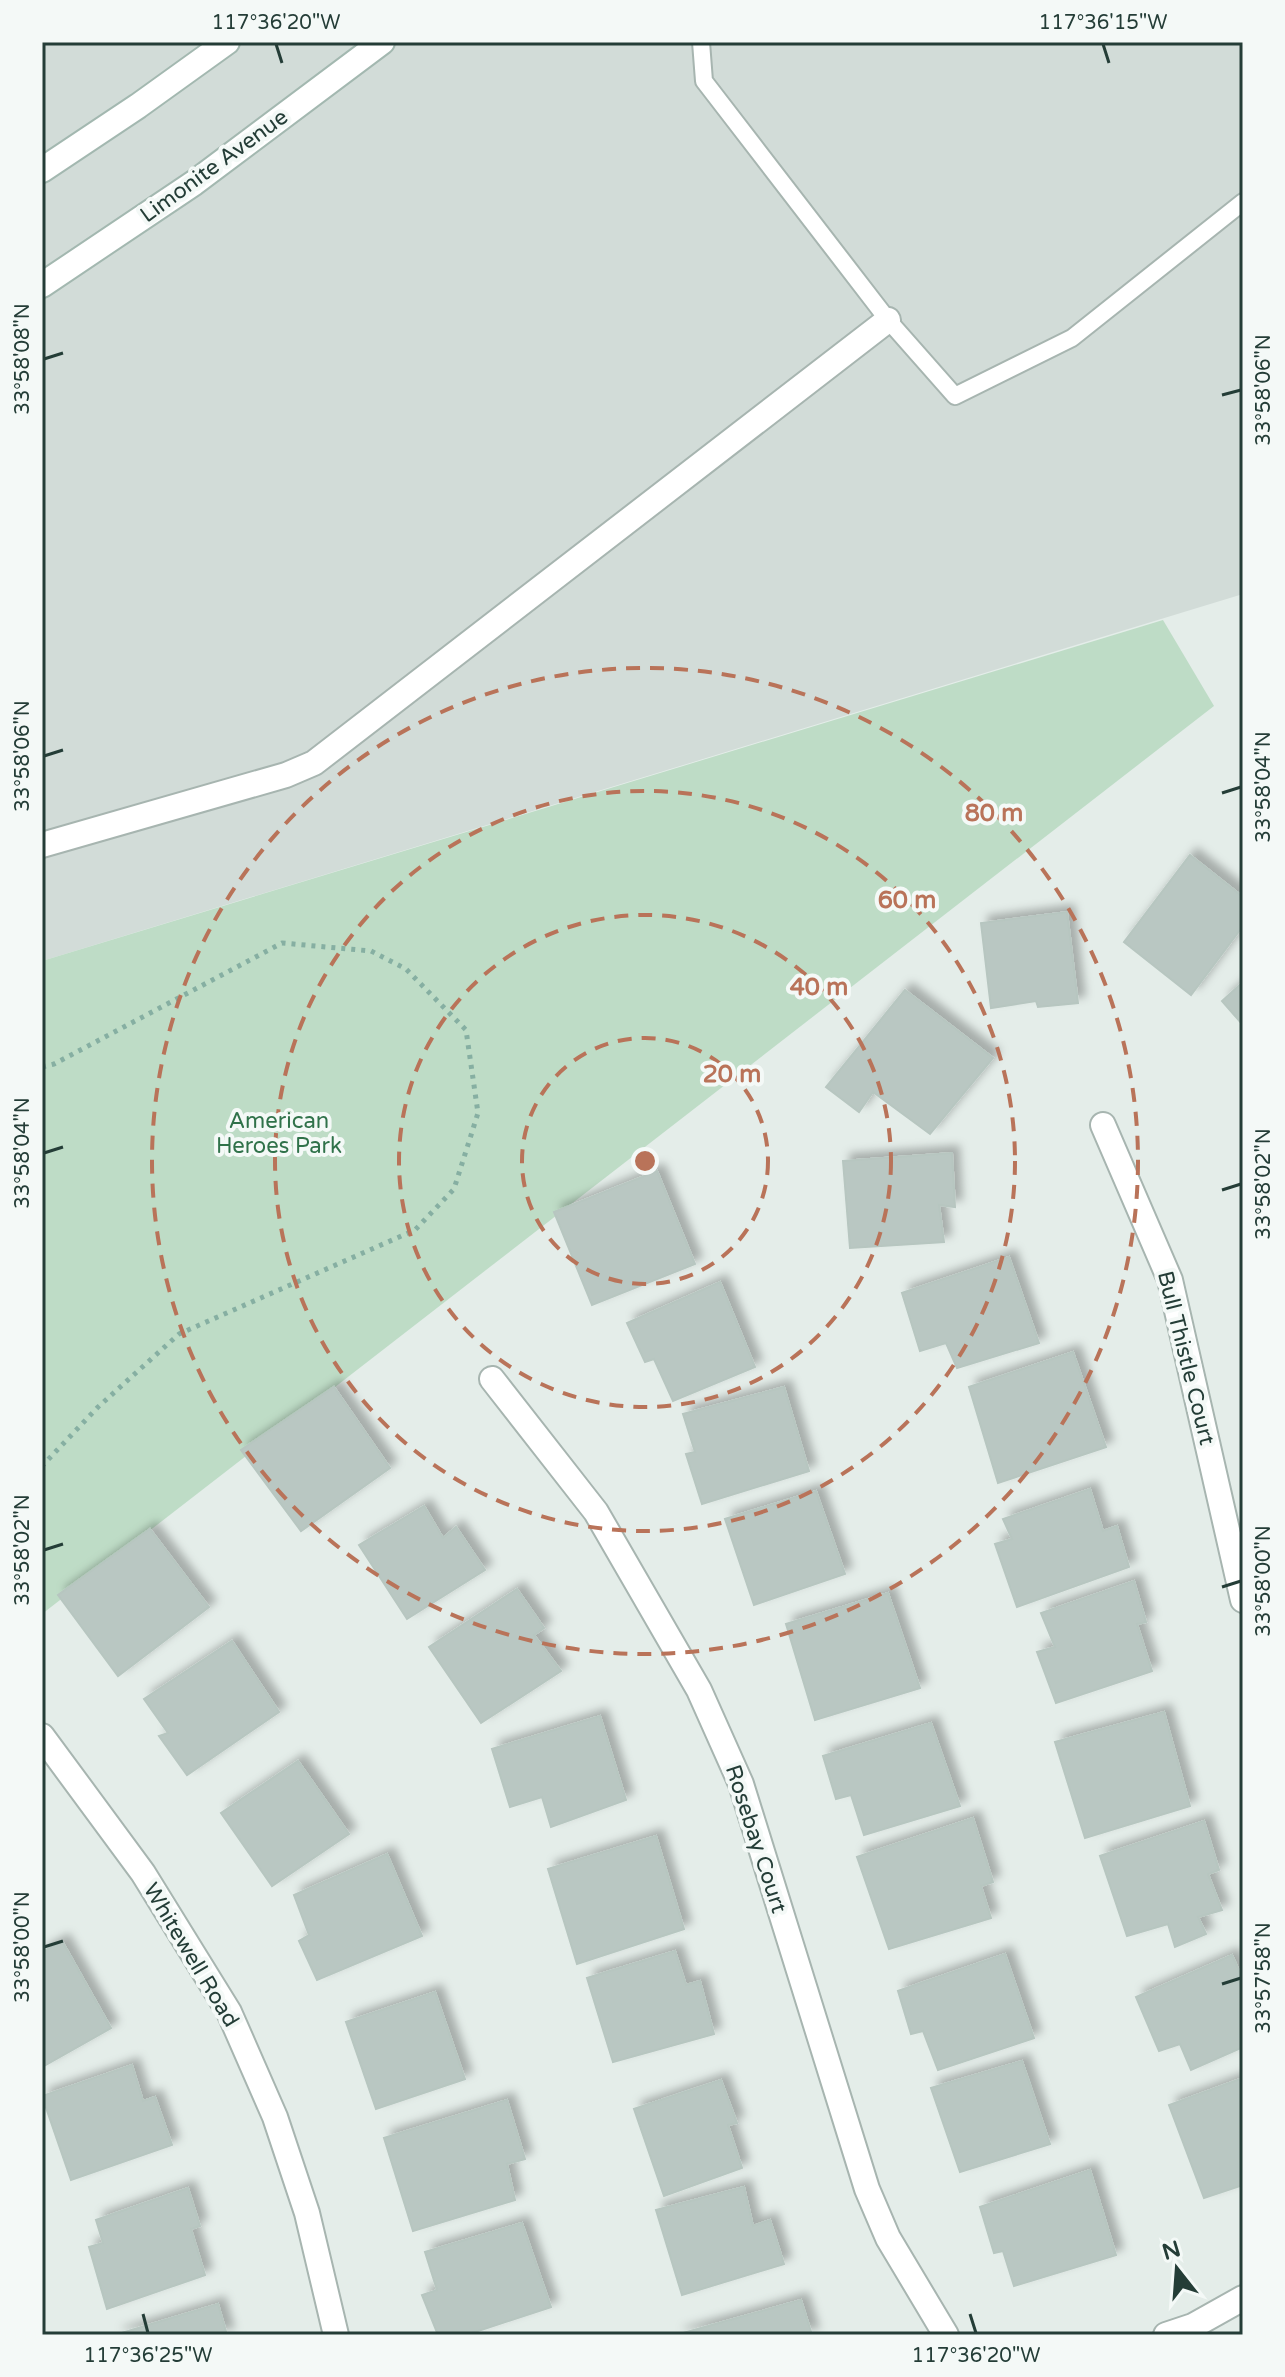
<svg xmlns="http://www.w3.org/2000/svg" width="1285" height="2377" viewBox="0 0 1285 2377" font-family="'Varela Round',sans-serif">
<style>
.built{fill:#d2dcd8}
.green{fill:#bedcc6}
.building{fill:#b9c7c2;stroke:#b7c6c0;stroke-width:2;filter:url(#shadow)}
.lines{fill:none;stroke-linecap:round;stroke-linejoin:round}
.lane-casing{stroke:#a7b5b0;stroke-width:20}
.street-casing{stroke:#a7b5b0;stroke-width:28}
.secondary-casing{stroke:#a3b8b0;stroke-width:28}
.path{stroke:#86afa2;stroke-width:5;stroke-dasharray:4 6;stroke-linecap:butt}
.lane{stroke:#fff;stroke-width:16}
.street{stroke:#fff;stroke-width:24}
.secondary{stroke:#fff;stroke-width:24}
.ticks{fill:none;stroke:#243d37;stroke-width:3}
.ring{fill:none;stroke:#b97359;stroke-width:4;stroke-dasharray:14 10}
.labels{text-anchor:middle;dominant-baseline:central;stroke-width:8;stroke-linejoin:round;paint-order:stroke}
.street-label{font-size:22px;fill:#243d37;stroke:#f4f9f7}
.park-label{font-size:22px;fill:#30724a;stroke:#f4f9f7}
.centre{fill:#b97359;stroke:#f4f9f7;stroke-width:4}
.ring-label{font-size:24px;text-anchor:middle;font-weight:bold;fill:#b97359;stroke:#f4f9f7;stroke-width:8;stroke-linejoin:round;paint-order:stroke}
.neatline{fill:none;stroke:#243d37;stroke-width:3}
.ticks-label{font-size:20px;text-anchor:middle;fill:#243d37}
</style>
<defs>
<filter id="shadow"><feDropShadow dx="7" dy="-7" stdDeviation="4" flood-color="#0004"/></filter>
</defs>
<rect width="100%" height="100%" fill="#e4ede9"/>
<!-- built -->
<path class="built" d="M42 42H1243V594L42 961Z"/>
<!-- green -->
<path class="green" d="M1163 620 1214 706 42 1614V961Z"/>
<!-- building -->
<path class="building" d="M1190 855 1243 897V926L1191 995 1124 942Z
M1067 912 1078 1003 1038 1007 1036 1001 991 1008 981 923Z
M1243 982V1025L1222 1001Z
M905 990 993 1058 930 1134 873 1092 859 1112 826 1087Z
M952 1153 955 1207 939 1205 944 1242 850 1248 843 1161Z
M657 1171 695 1264 592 1305 554 1212Z
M1009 1257 1039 1343 957 1368 946 1343 920 1351 902 1293Z
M720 1282 755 1367 673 1401 654 1359 645 1362 627 1323Z
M1073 1352 1106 1447 998 1483 969 1387Z
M334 1387 390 1468 301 1531 241 1450Z
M784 1387 809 1471 702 1504 686 1454 695 1452 683 1414Z
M1090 1489 1103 1531 1117 1526 1129 1567 1017 1607 995 1544 1012 1539 1003 1519Z
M816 1491 845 1574 754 1605 725 1519Z
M424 1506 443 1538 456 1527 485 1570 407 1619 359 1545Z
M150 1529 209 1607 118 1676 58 1595Z
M1134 1581 1146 1622 1137 1624 1152 1671 1056 1703 1037 1652 1055 1647 1041 1613Z
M517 1589 544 1628 534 1635 561 1671 481 1723 429 1647Z
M888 1593 920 1688 815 1720 786 1624Z
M232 1641 279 1712 187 1775 159 1736 168 1733 144 1699Z
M1164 1712 1190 1806 1085 1838 1055 1742Z
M600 1716 626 1800 551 1827 542 1797 510 1807 492 1749Z
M931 1723 960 1806 864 1835 851 1795 836 1799 823 1756Z
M298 1761 349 1834 272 1886 221 1813Z
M973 1818 993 1882 981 1886 991 1918 889 1949 857 1857Z
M1204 1821 1219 1870 1208 1874 1222 1910 1198 1917 1206 1934 1175 1947 1168 1924 1127 1936 1100 1856Z
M656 1836 684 1929 577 1964 548 1869Z
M387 1854 422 1936 317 1980 299 1941 309 1935 294 1895Z
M62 1941 111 2028 42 2067V1952Z
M675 1951 686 1985 700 1981 714 2034 613 2062 587 1978Z
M1005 1954 1034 2038 938 2070 923 2031 911 2034 898 1991Z
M1232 1955 1243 1980V2047L1191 2070 1180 2044 1159 2051 1136 1997Z
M435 1992 465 2079 376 2109 346 2022Z
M1022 2061 1050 2144 960 2172 931 2088Z
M132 2065 143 2101 155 2097 172 2145 71 2180 42 2096Z
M1243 2078V2185L1204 2198 1169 2105Z
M721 2080 737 2123 728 2125 742 2168 664 2196 634 2109Z
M507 2100 525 2159 507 2164 515 2200 413 2231 384 2138Z
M1090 2170 1116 2255 1014 2286 1003 2251 994 2253 980 2207Z
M744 2187 753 2226 770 2220 784 2264 682 2295 656 2210Z
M188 2188 200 2226 191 2229 205 2275 107 2309 89 2247 103 2243 96 2220Z
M522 2223 551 2307 466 2335H438L422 2295 437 2290 425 2252Z
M801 2300 812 2335H676Z
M218 2304 227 2335H115Z"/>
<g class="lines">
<!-- lane casing -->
<g class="lane-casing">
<path id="lane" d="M701 42 704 81 888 320 955 396 1072 338 1243 202"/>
</g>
<!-- street casing -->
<g class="street-casing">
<path id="street" d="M42 845 286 775 314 763 888 320
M1103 1125 1170 1280 1243 1600
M492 1379 596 1512 699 1690 741 1784 867 2189 888 2238 946 2335
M42 1736 143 1873 229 2012 275 2117 307 2213 336 2335
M1166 2335 1193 2326 1243 2298"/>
</g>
<!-- secondary casing -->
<g class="secondary-casing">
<path id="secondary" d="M42 170 138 106 227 42
M42 285 194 183 382 42"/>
</g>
<!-- path -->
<path class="path" d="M42 1067 54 1064 282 943 371 951 406 969 466 1030 478 1113 454 1189 415 1230 179 1334 98 1407 42 1466"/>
<!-- lane -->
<use href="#lane" class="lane"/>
<!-- street -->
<use href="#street" class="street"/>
<!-- secondary -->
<use href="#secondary" class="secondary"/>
</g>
<!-- ticks -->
<path class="ticks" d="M276 44 282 63M1103 44 1109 63M44 359 63 353M1222 395 1241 390M44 756 63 750M1222 793 1241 787M44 1153 63 1147M1222 1190 1241 1184M44 1550 63 1544M1222 1587 1241 1581M44 1947 63 1941M1222 1984 1241 1978M143 2314 148 2333M970 2314 976 2333"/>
<!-- distance rings -->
<g class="ring">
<circle cx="645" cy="1161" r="123"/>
<circle cx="645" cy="1161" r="246"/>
<circle cx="645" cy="1161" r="370"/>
<circle cx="645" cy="1161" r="493"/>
</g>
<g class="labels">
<!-- street labels -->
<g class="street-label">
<text transform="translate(214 166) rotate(-36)">Limonite Avenue</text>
<text transform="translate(1186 1358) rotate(76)">Bull Thistle Court</text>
<text transform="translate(756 1839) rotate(72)">Rosebay Court</text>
<text transform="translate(191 1955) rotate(59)">Whitewell Road</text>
</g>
<!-- park labels -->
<g class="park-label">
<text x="279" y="1121">American<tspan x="279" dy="25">Heroes Park</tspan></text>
</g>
</g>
<circle cx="645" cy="1161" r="12" class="centre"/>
<g class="ring-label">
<text x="994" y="821">80 m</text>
<text x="907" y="908">60 m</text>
<text x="819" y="995">40 m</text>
<text x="732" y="1082">20 m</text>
</g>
<!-- border -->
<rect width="1285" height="2377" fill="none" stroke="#f4f9f7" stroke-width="88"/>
<!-- north arrow -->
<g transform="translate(1177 2269) rotate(343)" stroke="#f4f9f7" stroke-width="6" paint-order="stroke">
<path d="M0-6L14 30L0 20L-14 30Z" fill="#243d37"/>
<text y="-12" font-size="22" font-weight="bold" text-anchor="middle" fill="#243d37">N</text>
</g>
<rect x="44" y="44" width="1197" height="2289" class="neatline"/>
<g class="ticks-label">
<text x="276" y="29">117°36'20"W</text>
<text x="1103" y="29">117°36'15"W</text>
<text transform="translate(22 359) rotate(-90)" y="7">33°58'08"N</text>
<text transform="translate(1263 390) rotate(-90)" y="7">33°58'06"N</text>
<text transform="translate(22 756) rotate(-90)" y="7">33°58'06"N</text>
<text transform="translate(1263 787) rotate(-90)" y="7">33°58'04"N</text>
<text transform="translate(22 1153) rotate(-90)" y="7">33°58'04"N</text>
<text transform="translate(1263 1184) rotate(-90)" y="7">33°58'02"N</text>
<text transform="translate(22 1550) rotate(-90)" y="7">33°58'02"N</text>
<text transform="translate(1263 1581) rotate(-90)" y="7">33°58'00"N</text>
<text transform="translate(22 1947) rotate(-90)" y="7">33°58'00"N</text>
<text transform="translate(1263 1978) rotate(-90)" y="7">33°57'58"N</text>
<text x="148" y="2362">117°36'25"W</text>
<text x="976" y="2362">117°36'20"W</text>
</g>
</svg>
